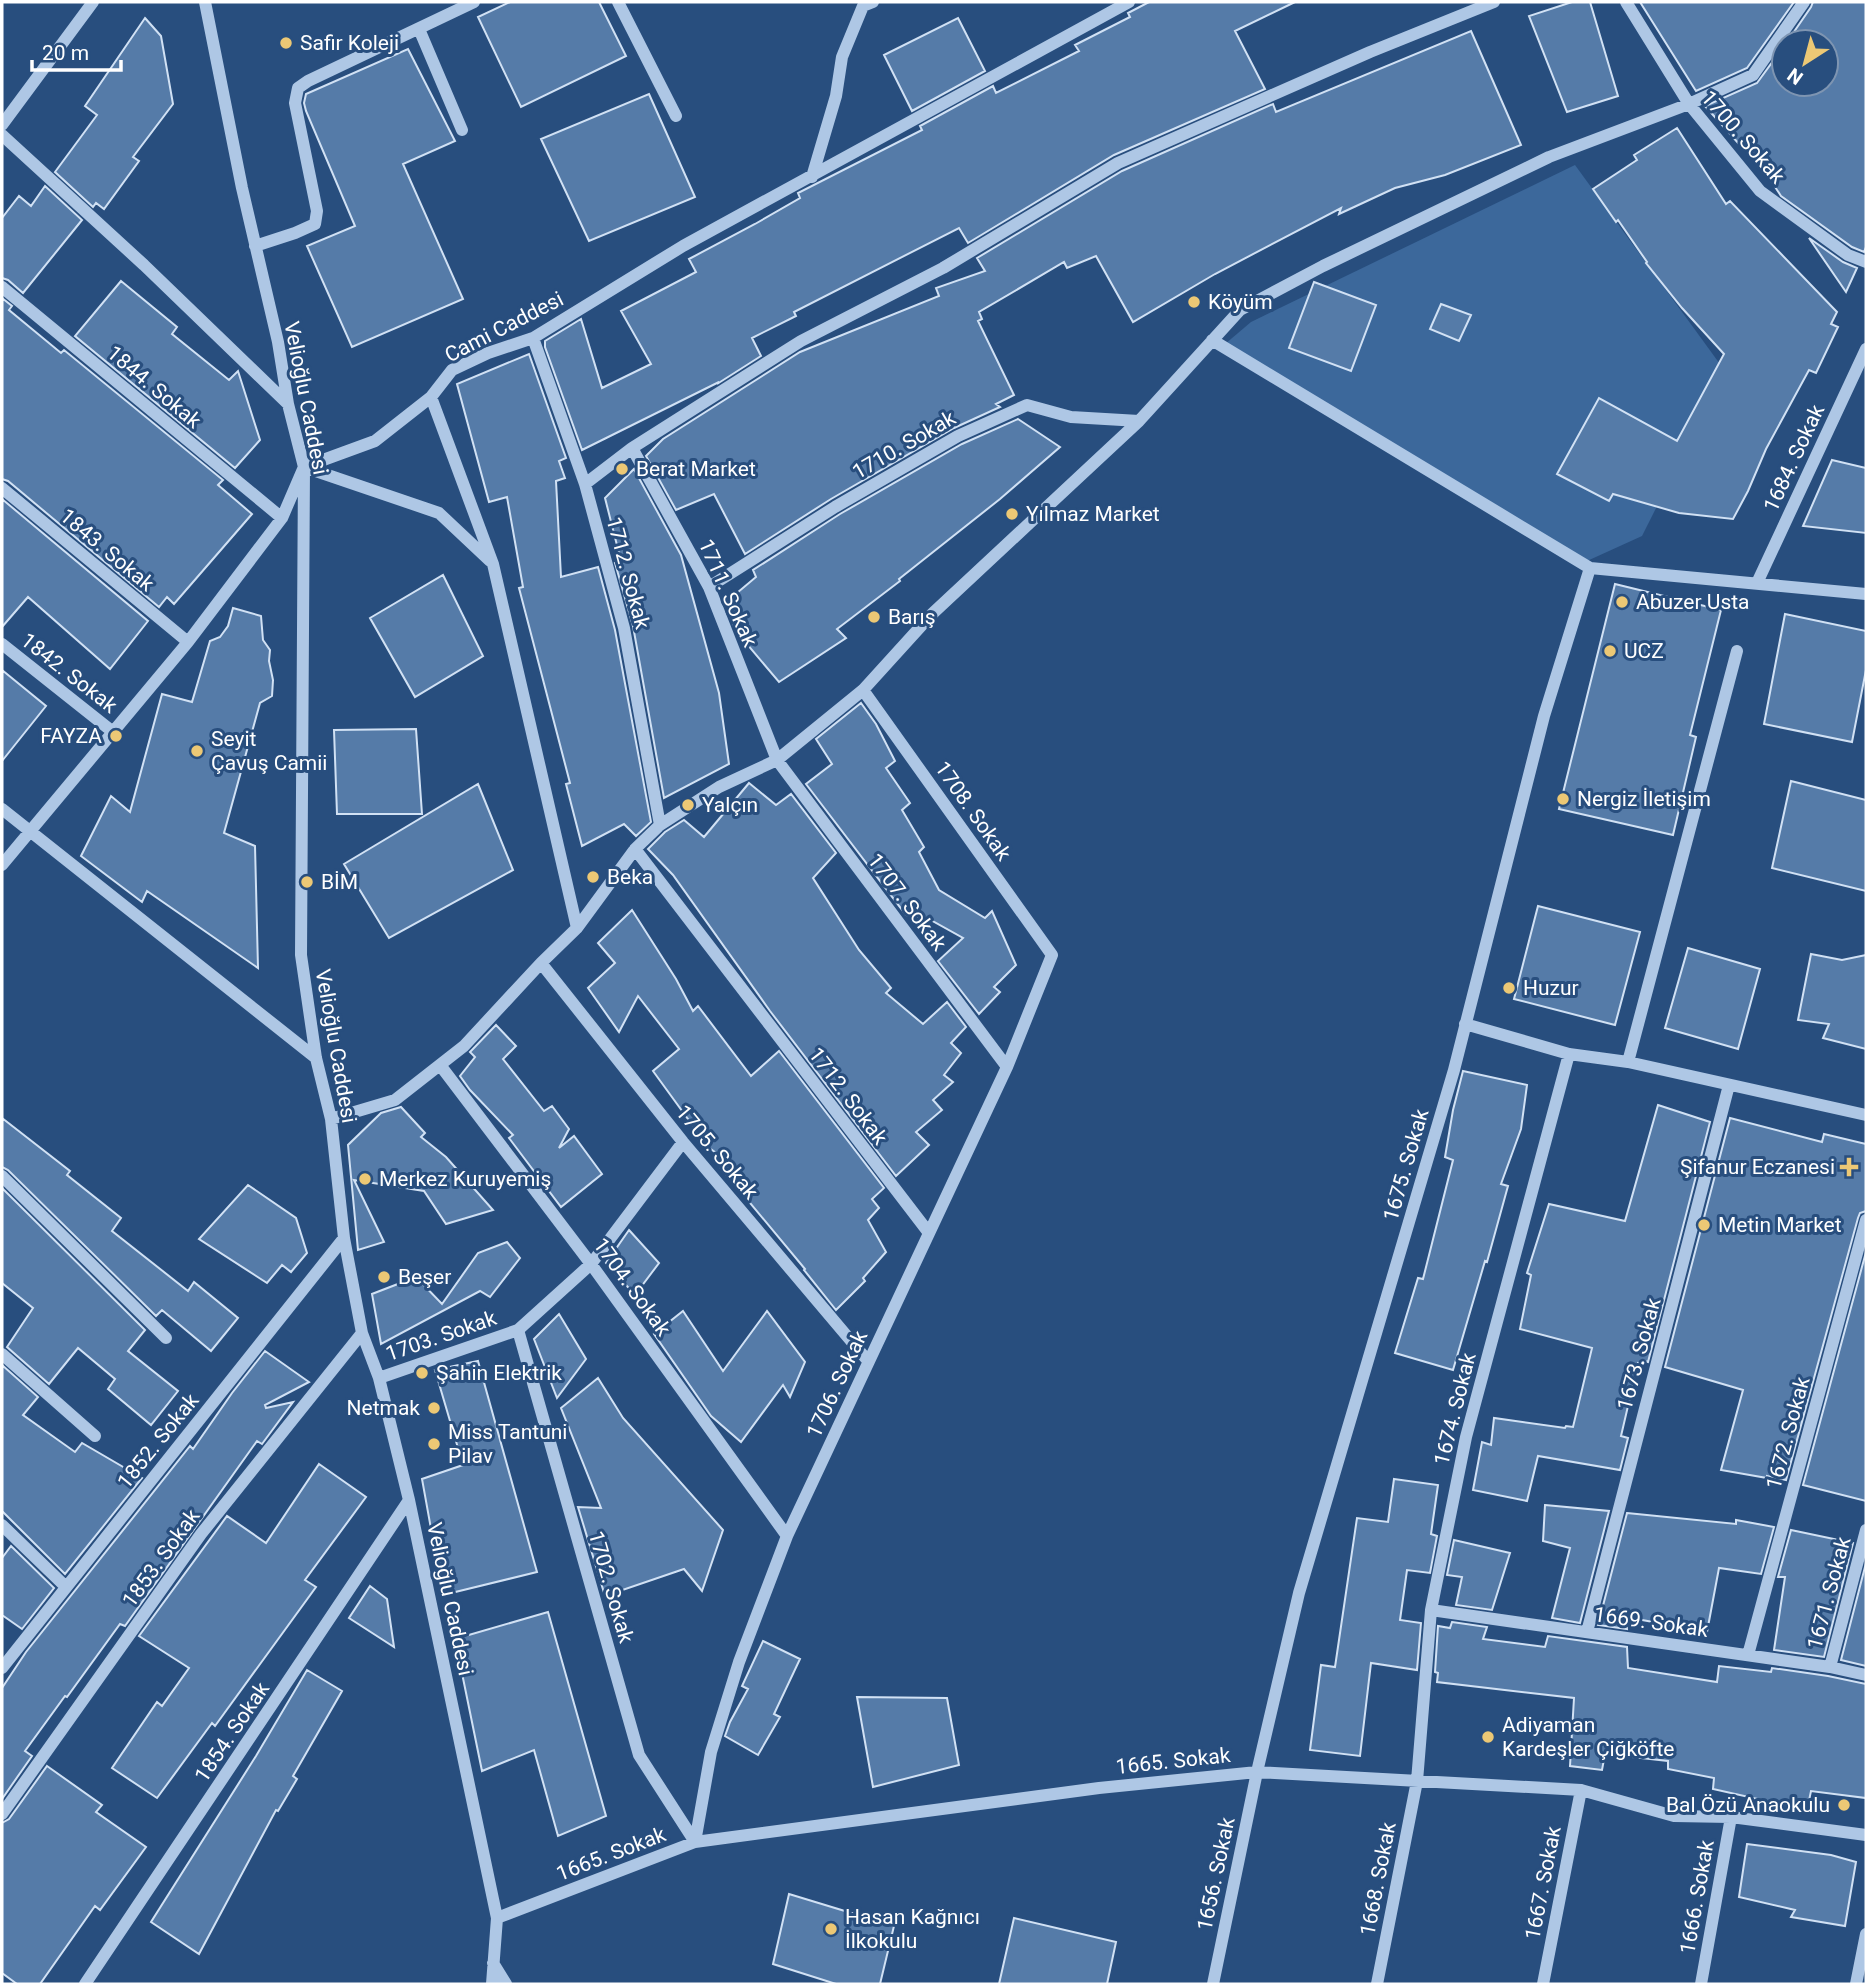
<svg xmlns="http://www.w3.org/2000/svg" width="1868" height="1986" viewBox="0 0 1868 1986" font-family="Roboto,sans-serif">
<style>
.green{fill:#3c689b}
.building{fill:#557ba8;stroke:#d1e1f4;stroke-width:2}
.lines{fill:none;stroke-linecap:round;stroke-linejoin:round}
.minor{stroke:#aec7e5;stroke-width:12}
.poi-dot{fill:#ecc875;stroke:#284e7e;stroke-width:2.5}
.labels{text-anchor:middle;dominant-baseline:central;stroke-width:6;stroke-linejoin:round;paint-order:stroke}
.poi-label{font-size:21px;fill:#fff;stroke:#284e7e;text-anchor:start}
.street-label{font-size:21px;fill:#fff;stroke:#284e7e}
</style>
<rect width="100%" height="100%" fill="#284e7e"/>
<!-- green -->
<path class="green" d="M1575 165 1725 371 1642 536 1576 566 1218 350 1251 322Z"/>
<!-- building -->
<path class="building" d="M510 2H599L626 56 521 107 478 17Z
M1149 2H1295L1235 31 1265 89 1114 155 968 243 959 228 794 312 796 316 752 338 761 356 717 384 719 382 582 450 545 347V341L581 319 602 388 651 364 621 311 696 272 689 259 755 224 800 198 798 193 922 130 920 126 993 86 996 93 1079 51 1075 45 1130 17 1128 13Z
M1572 2H1590L1618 96 1567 112 1529 16Z
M1640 2H1794L1747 68 1696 91Z
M1813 2H1866V247L1864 252 1852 247 1781 196 1747 144H1739L1705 106 1757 83 1784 46V84H1826V42H1787L1811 7Z
M145 18 161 36 173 104 133 157 139 161 104 209 96 203 93 207 55 172 97 115 85 106Z
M958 18 985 71 912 111 884 55Z
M1471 31 1521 145 1445 175 1395 188 1339 214 1341 208 1215 274 1133 322 1096 256 1067 268 1064 262 979 312 982 319 978 321 1014 395 996 404 1000 407 954 428 831 499 745 554 714 494 676 510 646 456 663 439 800 352 939 296 936 288 985 271 977 258 1122 171 1273 104 1276 112Z
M408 49 455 141 403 164 463 299 352 347 307 246 355 226 306 111 304 103 306 94Z
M649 94 695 197 589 241 541 139Z
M1677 128 1726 204 1730 201 1837 312 1831 324 1838 327 1816 373 1809 370 1766 449 1748 491 1733 519 1679 513 1613 494 1609 501 1557 474 1599 398 1677 441 1724 354 1682 308 1646 263 1647 262 1618 220 1616 222 1593 189 1637 160 1634 155Z
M45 186 82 220 23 293 8 280 2 278V218L19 196 31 206Z
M1809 238 1843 262 1857 268 1846 292Z
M121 281 177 327 172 334 229 380 238 371 260 440 235 468 75 336Z
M1314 282 1376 305 1351 371 1289 348Z
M2 298 12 306 9 310 61 353 64 350 223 480 218 485 252 514 174 604 167 597 159 607 8 481 2 479Z
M1441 304 1471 315 1459 341 1430 329Z
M529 354 566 458 559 461 565 478 556 481 561 577 598 567 615 630 651 822 636 836 624 824 582 846 566 784 570 783 519 588 523 587 507 497 489 502 457 384Z
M1018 419 1060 447 1000 499 899 579 900 581 837 629 846 638 779 682 736 631 725 603 756 577 753 570 840 514 962 444Z
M1832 460 1866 468V533L1803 526Z
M634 469 681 555 719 693 729 764 664 798 633 626 615 563 621 561 605 498Z
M2 499 148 621 110 669 28 597 2 627Z
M443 575 483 656 415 697 370 618Z
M1615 584 1721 610 1690 735 1696 737 1673 835 1559 809Z
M233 608 261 616 263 640 270 650 269 661 273 680 272 696 260 703 224 833 255 846 258 968 147 891 142 902 81 856 111 796 130 812 162 694 192 702 210 641 220 637 228 626Z
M1785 614 1866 631V670L1852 742 1764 724Z
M2 670 46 706 2 761Z
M861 703 876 724 895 761 886 768 910 803 902 810 924 847 919 852 939 890 985 918 992 911 1016 965 994 987 1000 992 979 1014 938 961 963 938 927 918 906 915 806 784 832 764 816 739Z
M416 729 422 814H337L334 730Z
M1791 781 1866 800V891L1772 868Z
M749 783 776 805 791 794 836 853 813 878 859 950 891 988 886 993 923 1024 947 1002 966 1027 951 1043 961 1053 944 1075 953 1082 933 1100 942 1110 916 1132 929 1145 896 1176 770 1011 673 875 648 849 665 832 684 820 704 837Z
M478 784 513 870 389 938 344 864Z
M1538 906 1640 932 1615 1025 1514 999Z
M632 910 676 979 693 1011 698 1006 751 1076 779 1051 884 1188 872 1199 879 1208 868 1220 886 1252 863 1278 865 1281 836 1310 804 1270 805 1269 721 1168 728 1162 699 1140 701 1137 653 1071 679 1049 638 996 619 1032 588 988 615 963 598 943Z
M1688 948 1760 969 1738 1049 1665 1028Z
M1811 954 1842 960 1866 955V1049L1823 1038 1829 1024 1798 1020Z
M496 1025 516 1046 503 1059 544 1111 552 1106 569 1129 559 1148 574 1136 602 1174 561 1207 509 1138 513 1135 470 1090 460 1076 475 1057 470 1052Z
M1463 1071 1527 1085 1521 1129 1501 1184 1508 1186 1487 1262 1485 1261 1453 1370 1395 1353 1418 1278 1423 1279 1453 1160 1445 1157 1453 1110Z
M1658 1105 1710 1122 1648 1362 1644 1361 1643 1365 1638 1363 1621 1436 1628 1438 1620 1470 1538 1456 1527 1501 1473 1490 1482 1442 1491 1445 1494 1418 1565 1428 1566 1426 1573 1427 1592 1348 1520 1329 1531 1275 1527 1273 1549 1204 1625 1221Z
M401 1107 425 1133 421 1137 446 1157 493 1210 446 1224 424 1191 354 1180 384 1242 358 1250 348 1145 381 1113Z
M2 1118 70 1171 67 1175 121 1218 112 1231 188 1291 194 1282 238 1318 211 1351 162 1310 156 1316 8 1170 2 1167Z
M1730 1118 1822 1142 1824 1134 1866 1144V1211L1860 1213 1858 1218 1786 1480 1767 1476V1478L1721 1470 1743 1390 1665 1367Z
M248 1185 296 1218 307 1253 291 1272 282 1265 267 1283 199 1239Z
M2 1188 145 1330 128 1351 178 1391 151 1425 108 1389 115 1379 78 1348 49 1384 7 1347 33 1308 2 1283Z
M629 1230 659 1263 635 1295 606 1263Z
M507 1242 520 1258 490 1297 480 1291 381 1344 372 1294 416 1277 442 1304 478 1253Z
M1866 1252V1501L1803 1485Z
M683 1311 723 1371 767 1311 805 1362 790 1397 783 1385 741 1442 711 1416 654 1334Z
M559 1314 586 1359 557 1398 534 1339Z
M265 1351 309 1382 265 1405 266 1408 293 1402 262 1444 257 1441 125 1626 120 1624 67 1697 65 1696 25 1751 32 1756 2 1799V1688L26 1652 190 1446 193 1449 232 1393Z
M478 1361 537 1572 443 1595 422 1479 463 1465 435 1370Z
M2 1365 38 1397 23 1415 75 1452 82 1443 142 1478 65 1574 2 1511Z
M598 1378 623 1418 723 1530 702 1591 684 1569 605 1596 578 1507 601 1508 561 1408Z
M319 1464 366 1497 305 1580 316 1587 215 1726 212 1723 157 1798 112 1768 157 1702 162 1706 189 1668 139 1636 227 1516 266 1543Z
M1394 1479 1438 1485 1431 1534 1437 1536 1430 1573 1407 1570 1400 1620 1421 1623 1417 1670 1371 1663 1360 1756 1310 1750 1321 1665 1335 1667 1357 1518 1388 1522Z
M1545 1505 1609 1511 1580 1623 1552 1618 1570 1548 1543 1541Z
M1627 1513 1736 1524V1520L1774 1527 1761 1574 1719 1568 1707 1632 1626 1617 1627 1629 1598 1625Z
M1791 1530 1853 1543 1824 1657 1774 1650 1785 1577H1778Z
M1454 1540 1510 1553 1492 1610 1456 1605 1462 1577 1447 1575Z
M11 1546 54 1588 22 1629 2 1615V1558Z
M1866 1563V1666L1841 1660Z
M370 1586 387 1599 394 1647 349 1618Z
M548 1612 606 1816 558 1836 534 1750 482 1771 455 1639Z
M1452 1622 1487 1627 1483 1639 1545 1647 1548 1636 1627 1647 1628 1668 1717 1682 1719 1666 1771 1672 1772 1668 1828 1676 1866 1684V1798L1811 1791 1807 1810 1713 1789 1714 1778 1668 1769V1761L1605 1754 1602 1770 1570 1766 1574 1698 1437 1682 1438 1673 1435 1672 1438 1626 1450 1628Z
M763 1641 800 1659 774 1714 780 1717 758 1755 725 1736 730 1722 748 1689 742 1686Z
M307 1670 342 1691 293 1776 297 1779 278 1811 276 1810 199 1954 151 1922 256 1756Z
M857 1697 947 1698 959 1765 873 1787Z
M47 1766 102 1805 96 1812 146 1847 100 1910 95 1906 40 1984H17L2 1973V1823L9 1819Z
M1747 1844 1831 1855 1856 1862 1845 1926 1791 1917 1795 1910 1739 1897Z
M789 1894 894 1926 880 1984H836L773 1964Z
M1014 1918 1116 1942 1107 1984H999Z"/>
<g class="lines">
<!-- minor -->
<path class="minor" d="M205 2 242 188 278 342 288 404 304 467 301 955 316 1058 331 1119 344 1238 362 1333 379 1378 409 1500 497 1918 492 1984
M618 2 676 116
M1626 2 1689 104 1760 191 1848 255 1866 262
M419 29 462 130
M2 125 93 2
M2 135 144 265 288 404
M812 177 836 96 842 57 863 6 873 2
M255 246 295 233 315 224 317 211 295 103 298 88 308 81 474 2
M2 287 282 518
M533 338 585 484 624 628 660 825
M1212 340 1590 568 1866 594
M431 397 493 564 577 928
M632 448 709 587 777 760 1007 1067
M304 467 439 513 490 561
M585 484 632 448 801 341 943 268 1118 163 1370 52 1494 2
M2 488 188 642
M1757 583 1866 349
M709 587 835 507 958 436 1027 405 1071 417 1139 421
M2 644 113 732
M2 809 316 1058
M635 849 929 1233
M2 865 188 642 282 518 304 467 375 441 431 397 452 370 488 353 533 338 683 246 1129 2
M541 963 683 1142 868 1361
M1465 1024 1569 1054 1628 1062 1866 1115
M1628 1062 1737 651
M440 1065 591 1264 787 1536
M331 1119 395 1100 464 1046 541 963 577 928 635 849 660 825 719 787 777 760 863 690 932 614 1139 421 1240 310 1323 266 1549 157 1689 104 1753 75 1804 2
M2 1176 166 1338
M518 1330 639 1755 695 1842
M2 1354 95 1436
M379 1378 518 1330 591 1264 683 1142
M2 1525 66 1587
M1431 1610 1830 1667 1866 1675
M1587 1632 1729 1085
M1748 1655 1866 1220
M1830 1667 1866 1530
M2 1668 344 1238
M2 1814 201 1534 362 1333
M695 1842 711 1752 739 1662 787 1536 1007 1067 1052 955 863 690
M497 1918 695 1842 1099 1788 1257 1772 1581 1790 1674 1816 1731 1817 1866 1835
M493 1963 506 1984
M85 1984 409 1500
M1213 1984 1257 1772 1299 1593 1454 1070 1544 716 1590 568
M1377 1984 1417 1781 1431 1610 1466 1437 1569 1054
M1543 1984 1581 1790
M1701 1984 1731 1817
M1856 1984 1866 1934"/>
</g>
<!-- markers -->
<g class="poi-dot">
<circle cx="286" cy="43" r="7"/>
<circle cx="1194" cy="302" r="7"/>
<circle cx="622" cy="469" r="7"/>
<circle cx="1012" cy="514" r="7"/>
<circle cx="1622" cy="602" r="7"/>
<circle cx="874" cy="617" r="7"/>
<circle cx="1610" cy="651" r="7"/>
<circle cx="116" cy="736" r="7"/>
<circle cx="197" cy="751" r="7"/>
<circle cx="1563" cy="799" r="7"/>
<circle cx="688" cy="805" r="7"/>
<circle cx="593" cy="877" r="7"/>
<circle cx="307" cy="882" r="7"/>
<circle cx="1509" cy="988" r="7"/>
<path d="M1845.5 1156.5h7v7h7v7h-7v7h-7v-7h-7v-7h7z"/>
<circle cx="365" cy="1179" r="7"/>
<circle cx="1704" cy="1225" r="7"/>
<circle cx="384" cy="1277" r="7"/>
<circle cx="422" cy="1373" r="7"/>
<circle cx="434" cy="1408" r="7"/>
<circle cx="434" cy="1444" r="7"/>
<circle cx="1488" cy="1737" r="7"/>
<circle cx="1844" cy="1805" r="7"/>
<circle cx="831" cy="1929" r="7"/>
</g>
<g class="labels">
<!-- poi labels -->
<g class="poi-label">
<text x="300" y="43">Safir Koleji</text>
<text x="1208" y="302">Köyüm</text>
<text x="636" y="469">Berat Market</text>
<text x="1026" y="514">Yılmaz Market</text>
<text x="1636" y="602">Abuzer Usta</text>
<text x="888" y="617">Barış</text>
<text x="1624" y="651">UCZ</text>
<text x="102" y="736" text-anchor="end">FAYZA</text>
<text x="211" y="739">Seyit<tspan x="211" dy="24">Çavuş Camii</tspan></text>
<text x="1577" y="799">Nergiz İletişim</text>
<text x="702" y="805">Yalçın</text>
<text x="607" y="877">Beka</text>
<text x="321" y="882">BİM</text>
<text x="1523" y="988">Huzur</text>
<text x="1835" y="1167" text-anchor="end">Şifanur Eczanesi</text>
<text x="379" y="1179">Merkez Kuruyemiş</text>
<text x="1718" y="1225">Metin Market</text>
<text x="398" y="1277">Beşer</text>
<text x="436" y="1373">Şahin Elektrik</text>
<text x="420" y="1408" text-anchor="end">Netmak</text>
<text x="448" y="1432">Miss Tantuni<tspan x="448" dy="24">Pilav</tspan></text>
<text x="1502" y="1725">Adiyaman<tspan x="1502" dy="24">Kardeşler Çiğköfte</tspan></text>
<text x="1830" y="1805" text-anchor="end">Bal Özü Anaokulu</text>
<text x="845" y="1917">Hasan Kağnıcı<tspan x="845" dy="24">İlkokulu</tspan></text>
</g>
<!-- street labels -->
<g class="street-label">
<text transform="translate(1743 137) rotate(49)">1700. Sokak</text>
<text transform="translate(504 327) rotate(-27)">Cami Caddesi</text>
<text transform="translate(154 387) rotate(40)">1844. Sokak</text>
<text transform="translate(306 398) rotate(79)">Velioğlu Caddesi</text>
<text transform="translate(904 445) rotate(-30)">1710. Sokak</text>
<text transform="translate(1794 458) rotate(-65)">1684. Sokak</text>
<text transform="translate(107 550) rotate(40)">1843. Sokak</text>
<text transform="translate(628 573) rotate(75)">1712. Sokak</text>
<text transform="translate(728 593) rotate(66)">1711. Sokak</text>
<text transform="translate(69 673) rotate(38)">1842. Sokak</text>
<text transform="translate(973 811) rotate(55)">1708. Sokak</text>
<text transform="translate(907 902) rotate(53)">1707. Sokak</text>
<text transform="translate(336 1046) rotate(80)">Velioğlu Caddesi</text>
<text transform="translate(848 1096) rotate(53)">1712. Sokak</text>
<text transform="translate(717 1152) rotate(50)">1705. Sokak</text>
<text transform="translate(1406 1165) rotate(-74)">1675. Sokak</text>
<text transform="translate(632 1287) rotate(54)">1704. Sokak</text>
<text transform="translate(441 1336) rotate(-19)">1703. Sokak</text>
<text transform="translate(1639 1354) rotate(-75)">1673. Sokak</text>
<text transform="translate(837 1384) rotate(-65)">1706. Sokak</text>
<text transform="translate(1455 1409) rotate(-76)">1674. Sokak</text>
<text transform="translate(1788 1433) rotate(-75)">1672. Sokak</text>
<text transform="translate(158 1441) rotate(-51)">1852. Sokak</text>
<text transform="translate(161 1558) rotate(-54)">1853. Sokak</text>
<text transform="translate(611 1587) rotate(74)">1702. Sokak</text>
<text transform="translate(1829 1593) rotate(-75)">1671. Sokak</text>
<text transform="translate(450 1599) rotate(78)">Velioğlu Caddesi</text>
<text transform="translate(1651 1622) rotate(8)">1669. Sokak</text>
<text transform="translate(232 1732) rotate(-56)">1854. Sokak</text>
<text transform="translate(1173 1761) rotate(-6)">1665. Sokak</text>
<text transform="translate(611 1854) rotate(-21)">1665. Sokak</text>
<text transform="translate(1216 1874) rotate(-78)">1656. Sokak</text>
<text transform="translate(1378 1879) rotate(-79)">1668. Sokak</text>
<text transform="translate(1543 1883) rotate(-79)">1667. Sokak</text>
<text transform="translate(1697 1897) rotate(-80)">1666. Sokak</text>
</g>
</g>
<!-- border -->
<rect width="1868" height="1986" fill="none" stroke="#ffffff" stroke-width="7"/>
<!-- north arrow -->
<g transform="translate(1805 63) rotate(216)"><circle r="33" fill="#284e7e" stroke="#7e95b2" stroke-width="2"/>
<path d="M0-5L12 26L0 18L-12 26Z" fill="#ecc875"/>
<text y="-10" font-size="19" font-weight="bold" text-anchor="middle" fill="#ffffff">N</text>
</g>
<!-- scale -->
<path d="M32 60v10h89v-10" fill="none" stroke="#ffffff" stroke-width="3.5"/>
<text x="42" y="60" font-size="21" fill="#ffffff" stroke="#284e7e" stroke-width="5" paint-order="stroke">20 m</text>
</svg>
